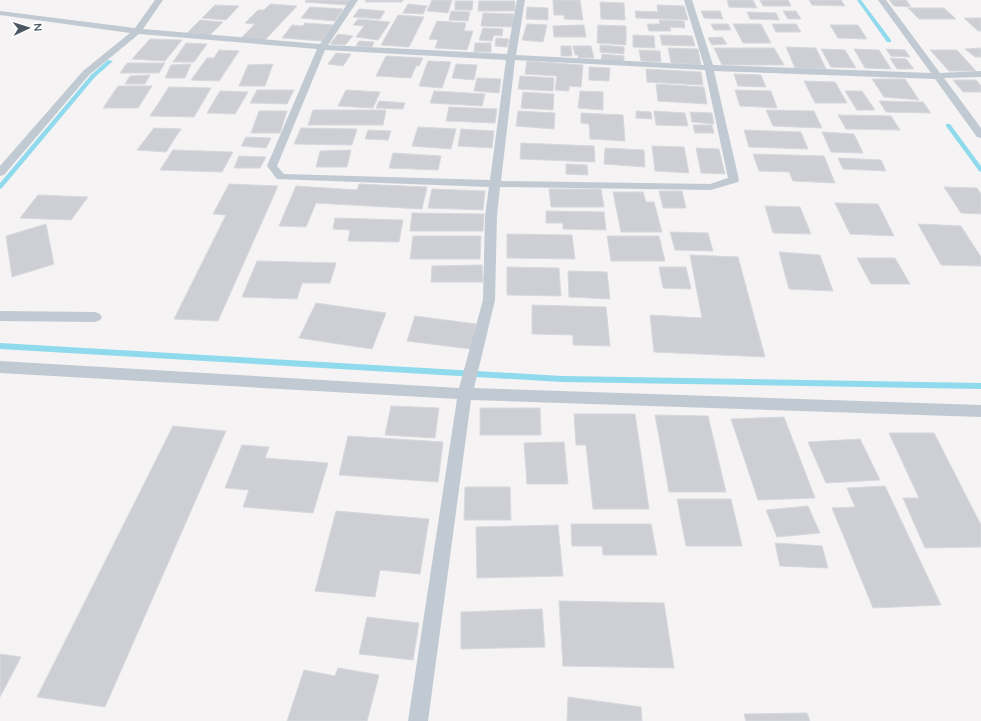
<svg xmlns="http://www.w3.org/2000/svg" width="981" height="721" viewBox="0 0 981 721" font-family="Quicksand,sans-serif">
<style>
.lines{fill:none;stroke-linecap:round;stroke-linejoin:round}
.stream{fill:#90daee;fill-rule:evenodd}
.building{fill:#cdcfd5;stroke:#d7d9de}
.lane{fill:#c1cad2;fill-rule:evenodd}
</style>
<rect width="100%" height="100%" fill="#f5f3f3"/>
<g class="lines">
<!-- stream -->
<path class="stream" d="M857 0H861L891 40V42H887Z
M108 60 113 61 95 77 2 188 0 189V183L91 75Z
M946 124H950L981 166V172L979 171 946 126Z
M0 343 562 376 981 383V389L562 382 0 349Z"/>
</g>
<!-- building -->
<path class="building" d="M306 0H351L347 5 305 2Z
M366 0H403L402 2H365Z
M432 0H452L448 13 427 11Z
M553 0H580L583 20 564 19V15H554Z
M727 0H753L757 8 729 7Z
M760 0H788L791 6H763Z
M809 0H841L845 6 812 5Z
M889 0H906L911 7 894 6Z
M455 1H473L472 10H455Z
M479 1H515V11H478Z
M600 2 624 3 625 20 601 19Z
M270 4 297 6 265 40 241 38 255 24 245 23 258 10H264Z
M408 4 427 6 423 14 403 13Z
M215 5 239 6 226 20 202 18Z
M657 5 684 6 688 20 636 18 635 11 658 12Z
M310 7 343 9 335 21 301 18Z
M527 7 548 8V20L526 19Z
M908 8H944L956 19H919Z
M359 9 385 11 380 19 353 17Z
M451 11 470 12 468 21 449 20Z
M701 11H720L723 19 704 18Z
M783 11H796L801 19H788Z
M747 12 776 13 779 20 750 19Z
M483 13 514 14 513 27 481 26Z
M398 15 424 17 409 47 381 45Z
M964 18H981V31H978Z
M358 19 390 22 378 40 356 37 364 26 353 25Z
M200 20 223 22 210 35 187 33Z
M659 20 684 21 685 28 670 27 671 31H649L647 24H660Z
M437 21 466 23 464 31H473L467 50 435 48 438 40 429 39Z
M305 23 333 25 322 41 282 38 292 25 303 26Z
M527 24 547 25 543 42 522 40Z
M711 24H728L731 30H714Z
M733 24H761L771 43H743Z
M772 24H796L801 32H776Z
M584 25 586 37H554L553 26Z
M598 25 626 26V45L597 43Z
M830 25H858L867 39 838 38Z
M483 28 503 29 502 36 494 35 492 41 479 40Z
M338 34 353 36 345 45 330 44Z
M633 35 654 36 655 48 633 47Z
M660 35 692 36 695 46 662 45Z
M722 37 727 44 712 45 708 38Z
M496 38 509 39 507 47 495 46Z
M150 39 182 40 165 61 132 59Z
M359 41 374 42 372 47 356 46Z
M186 43 207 44 194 62H173Z
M475 43H491V52H474Z
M600 45 624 47V54L600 52Z
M561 46H571L572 56H561Z
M573 46H591L594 58H578V55H575Z
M786 47 816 48 826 69 795 68Z
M668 48 698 49 701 65 671 63Z
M714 48H774L784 65H722Z
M981 48V57H975L965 49Z
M821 49 845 50 856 68 831 67Z
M854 49 879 50 891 69 865 68Z
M886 49 905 50 910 57 891 56Z
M219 50 239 51 219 81 191 80 207 58H214Z
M639 50 660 51 661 62 641 61Z
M930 50H957L976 71H949Z
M336 53 351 54 343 66 328 64Z
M602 54 624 56V62L601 60Z
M386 56 423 58 419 66H416L411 78 376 76Z
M890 58 906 59 914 69H897Z
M428 61 451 62 442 88 419 86Z
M527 61 583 65 581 87 569 86V91L555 90 557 76 525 74Z
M127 63H165L159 73H120Z
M191 64 185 78H165L171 65Z
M273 64 265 86H239L248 65Z
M456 64 477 65 474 80 452 78Z
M589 67 610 68 609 81 589 80Z
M646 69 701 72 703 85 647 82Z
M734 74 761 75 766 87 738 86Z
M150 75 145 84H125L130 76Z
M520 76 554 78 553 91 518 89Z
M477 78 501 79 499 93 474 91Z
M872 79H905L919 100 884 97Z
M953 80H976L981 86V92H963Z
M804 81 835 82 847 103H815Z
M656 84 704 87 707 104 658 101Z
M118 86H152L138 108H103Z
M169 87 211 88 194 117 150 116Z
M257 90H294L287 104 250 103Z
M346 90 380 92 373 108 338 106Z
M735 90 771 91 777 108 740 106Z
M220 91 248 92 235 114 207 113Z
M434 91 485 94 482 106 430 103Z
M580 91 603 92V110L578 108Z
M845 91H862L875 110H857Z
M523 92 554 94 553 110 521 108Z
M379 101 405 103 403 109 376 108Z
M879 101 923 102 931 113 886 112Z
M449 107 497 109 495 123 446 121Z
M313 110H386L383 125H308Z
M766 110 814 111 822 128 773 126Z
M259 111H287L280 133H251Z
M518 111 555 113 554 129 516 126Z
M636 111 651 112 652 119 636 118Z
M654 111 685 113 688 126 656 125Z
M690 112 712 113 714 124 692 122Z
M581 113 623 115 625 141 590 139 589 124 581 123Z
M838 115 891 116 900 130 846 129Z
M693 125H712L714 133H695Z
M418 127 456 129 451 149 412 146Z
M154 128 181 129 166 152 137 150Z
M301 128 357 129 352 145 294 144Z
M461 129 494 131 492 148 458 146Z
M368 130 391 131 388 140 365 139Z
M744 130 801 132 808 149 749 147Z
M822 132 854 134 863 153 831 152Z
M246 137 271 138 266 148 241 146Z
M521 143 594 146 595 162 520 159Z
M652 146 684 147 689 173 655 171Z
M605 148 644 150 645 167 604 164Z
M696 148 719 149 725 174 701 173Z
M173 150 233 152 222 172 160 170Z
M351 150 347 167H316L320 151Z
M393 153 441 156 438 170 389 168Z
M753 154 824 156 835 183 793 181 789 172 759 171Z
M239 156 266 157 260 168H234Z
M838 158 881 160 886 171 843 169Z
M566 164 587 165 588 175 566 174Z
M229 184 278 186 218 321 174 319 226 215 213 214Z
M359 184 427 187 422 209 316 203 306 227 279 226 296 186 357 190Z
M944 187 977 188 981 194V214L961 213Z
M432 189 485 191 483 210 428 208Z
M549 189H601L604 207H551Z
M659 191H682L686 208H663Z
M613 192H643L646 202H654L662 232H621Z
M38 195 88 197 71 220 20 218Z
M835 203 878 204 894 236 850 234Z
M765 206 800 207 811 234 773 233Z
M546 211 604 212 606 230 563 229V223H546Z
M412 213 484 214 483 231H410Z
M335 218 403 220 399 242 348 241 350 230 333 229Z
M46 224 54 264 12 277 6 236Z
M918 224 961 226 981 257V266L941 265Z
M670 232 708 233 713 251 675 250Z
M507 234 572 235 575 259 507 258Z
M413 236H481L480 259H410Z
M607 236H659L665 261H611Z
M779 252 820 255 833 291 789 289Z
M690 255 738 257 765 357 654 352 650 315 702 318Z
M857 258H895L910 284H871Z
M257 261 336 263 330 283H302L297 299 242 297Z
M482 265 483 282H431L432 266Z
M507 267 559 268 561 296 507 295Z
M659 267H686L691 289 663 288Z
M568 271 607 272 610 299 569 297Z
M316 303 386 313 372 349 299 338Z
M532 305 606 307 610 346 573 345V335L532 334Z
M415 316 476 324 471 349 407 341Z
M391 406 439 408 435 438 385 435Z
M480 408H540L541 435H480Z
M574 414H635L649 509H593L586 445H576Z
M655 415 708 416 726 492H669Z
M784 417 815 498 758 500 731 419Z
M173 426 226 431 105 707 37 697Z
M889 433H934L981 525V547L925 548 903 498H919Z
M348 436 443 442 438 482 339 475Z
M860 439 880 480 826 483 808 442Z
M564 442 568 484H527L524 443Z
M242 445 269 447 265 458 328 463 313 513 243 507 249 490 225 488Z
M885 486 941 605 873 608 832 508 855 507 847 488Z
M465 487H510L511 520H464Z
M677 499H731L742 546H686Z
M808 506 820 533 777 537 766 510Z
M336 511 429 519 420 574 380 570 375 597 315 591Z
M571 524H651L657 555H603L602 546H572Z
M558 525 563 576 477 578 476 527Z
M775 543 822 546 828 568 780 566Z
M559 601 664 603 674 668 563 666Z
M542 609 545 647 461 649V612Z
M367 617 419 623 413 660 359 654Z
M0 654 21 657 0 697Z
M338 668 379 675 367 721H287L304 670 335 676Z
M568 697 641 707 642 721H567Z
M807 713 810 721H746L744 714Z"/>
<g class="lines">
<!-- lane -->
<path class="lane" d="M155 0H163L143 29 320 44 350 0H358L328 45 507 54 517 0H525L516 55 704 65 684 0H692L713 65 931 73 878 0H886L940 73 981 71V77L944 78 981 128V138L977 137 935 79 714 71 739 180 738 182 711 190 500 187 497 216 495 300 474 388 981 405V417L471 400 428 721H408L457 399 0 373V361L459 388 483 300 485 216 489 187 277 179 267 166 317 49 139 34 89 75 4 175 0 176V166L83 71 130 33 0 15V11L135 28ZM325 50 506 60 490 180 284 174 277 166ZM515 60 705 70 728 178 710 184 501 181Z
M0 311 95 312 100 314 102 317 100 320 95 322 0 321Z"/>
</g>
<!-- north arrow -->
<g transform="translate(28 28) rotate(86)" stroke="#ffffff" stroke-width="3" paint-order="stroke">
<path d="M0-3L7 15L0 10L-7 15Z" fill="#4a5661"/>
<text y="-6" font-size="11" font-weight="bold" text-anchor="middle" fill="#4a5661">N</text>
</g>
</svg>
